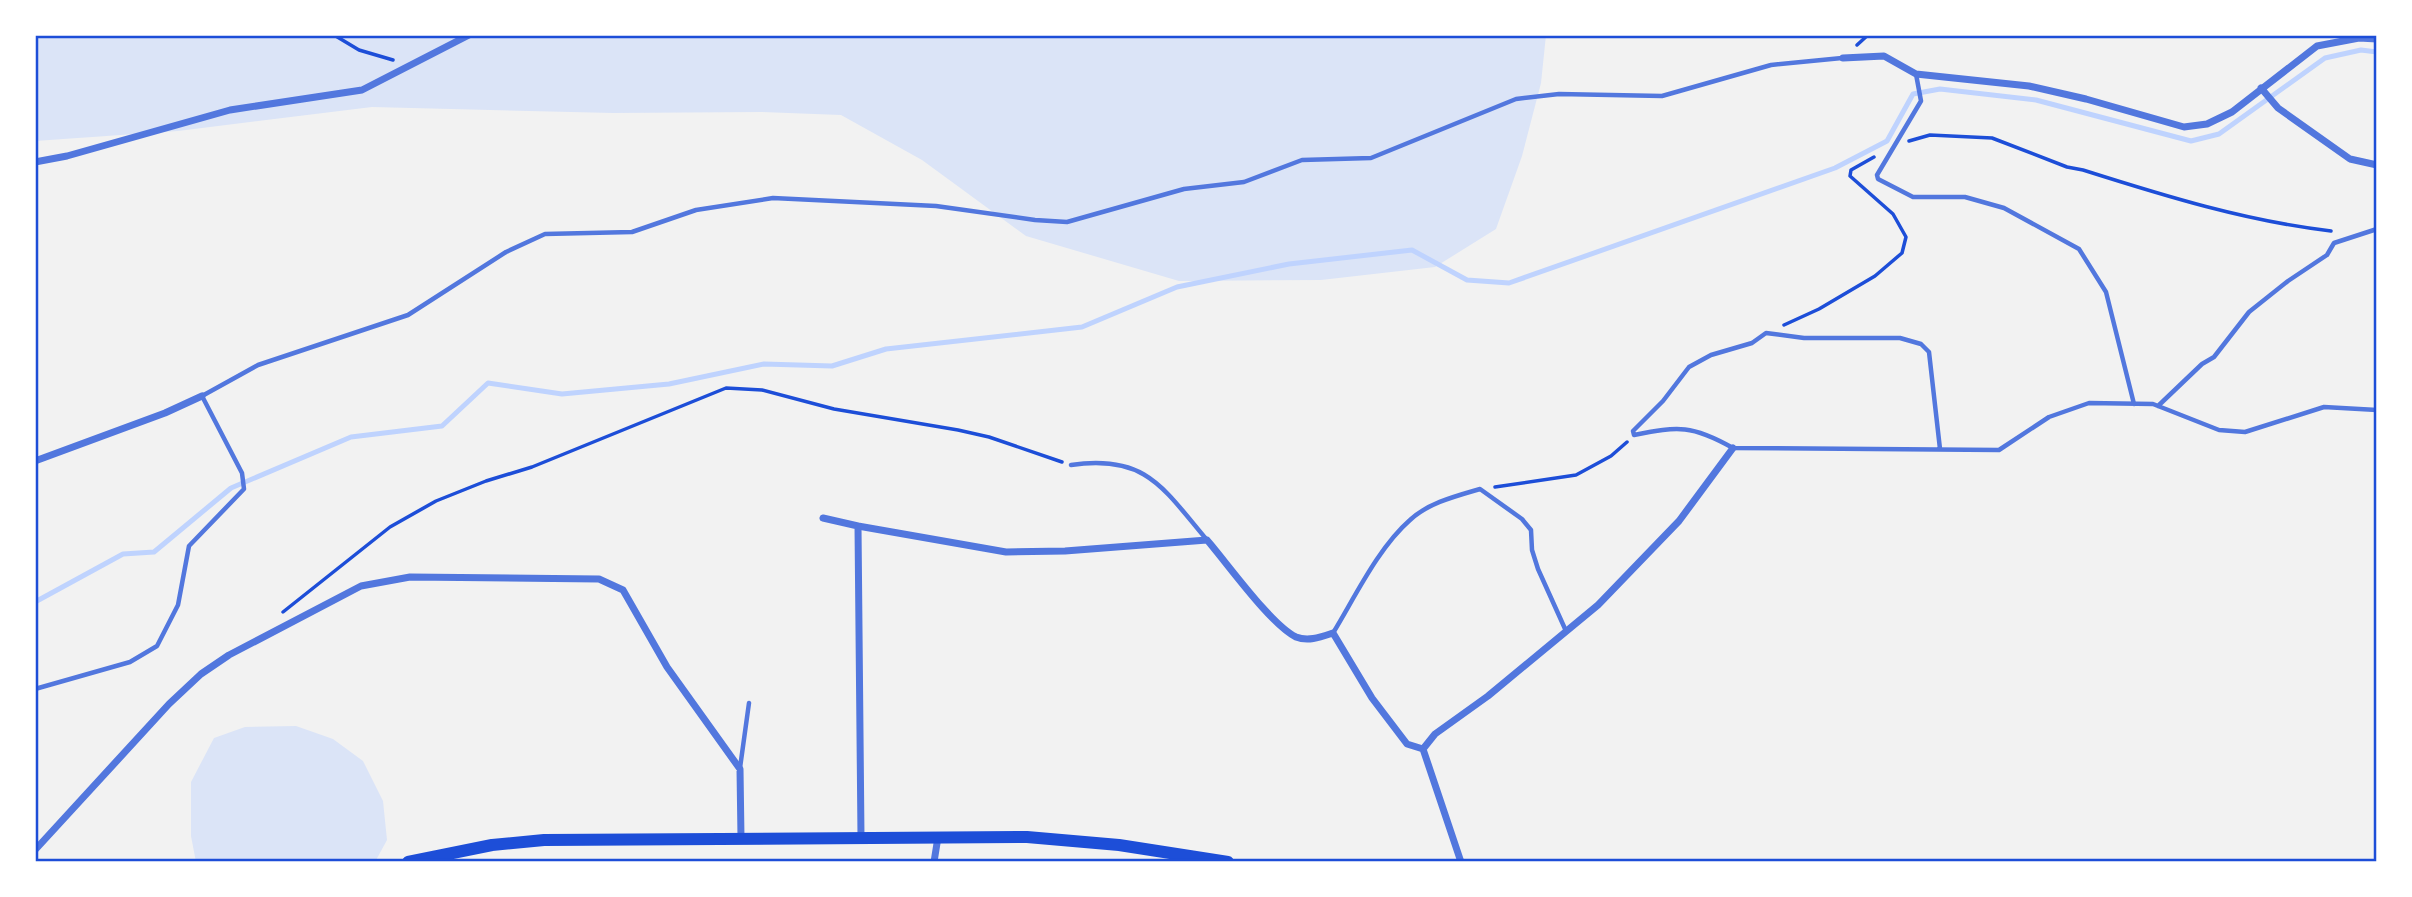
<svg xmlns="http://www.w3.org/2000/svg" width="2412" height="897" viewBox="0 0 2412 897" font-family="'DejaVu Sans',sans-serif">
<style>
.green{fill:#dbe4f7}
.lines{fill:none;stroke-linecap:round;stroke-linejoin:round}
.stream{stroke:#bfd3fe;stroke-width:5}
.path{stroke:#1d4ed8;stroke-width:3.5}
.service{stroke:#5277de;stroke-width:4.5}
.minor{stroke:#5277de;stroke-width:7}
.secondary{stroke:#1d4ed8;stroke-width:12}
.neatline{fill:none;stroke:#1d4ed8;stroke-width:2.5}
</style>
<rect width="100%" height="100%" fill="#f2f2f2"/>
<!-- green -->
<path class="green" d="M35 35H1546L1541 83 1522 156 1496 229 1435 267 1321 280 1179 281 1026 236 922 160 841 115 761 112 613 113 372 107 178 131 35 141Z
M296 726 333 739 363 761 383 801 387 840 375 862H196L191 836V782L214 738 245 727Z"/>
<g class="lines">
<!-- stream -->
<path class="stream" d="M35 602 123 554 154 552 231 488 351 437 442 426 488 383 562 394 669 384 764 364 832 366 886 349 1082 327 1177 287 1289 264 1412 250 1467 280 1509 283 1835 168 1887 141 1913 94 1940 89 2036 100 2191 141 2219 134 2325 58 2361 50 2377 52"/>
<!-- path -->
<path class="path" d="M334 35 359 50 393 60
M1857 45 1868 35
M1909 141 1930 135 1992 138 2067 167 2083 170C2165 196 2246 221 2331 231
M1784 325 1819 309 1875 276 1902 253 1906 237 1893 214 1850 176 1851 170 1874 157
M1495 487 1576 475 1611 456 1627 442
M283 612 390 527 436 501 486 481 532 467 726 388 762 390 834 409 958 430 989 437 1062 462"/>
<!-- service -->
<path class="service" d="M1916 74 1921 101 1877 175 1878 179 1913 197H1965L2004 208 2079 249 2106 292 2134 404
M2158 406 2202 364 2214 357 2249 312 2288 281 2327 255 2334 243 2377 229
M1940 449 1929 352 1921 344 1900 338H1804L1766 333 1752 343 1711 355 1689 367 1663 401 1633 431 1634 435C1679 426 1692 425 1733 448L1999 450 2049 417 2089 403 2153 404 2219 430 2245 432 2324 407 2377 410
M1071 465C1146 454 1163 488 1207 540
M1333 633C1355 597 1378 548 1410 520 1428 503 1456 496 1480 489L1522 519 1531 530 1532 550 1538 569 1566 631
M35 689 130 662 157 646 178 605 189 546 244 489 242 473 202 396 258 365 408 315 506 252 545 234 632 232 696 210 773 198 936 206 1035 220 1067 222 1184 189 1244 182 1302 160 1371 158 1516 99 1559 94 1662 96 1771 65 1842 58
M740 768 749 703"/>
<!-- minor -->
<path class="minor" d="M1843 58 1884 56 1916 74 2029 86 2086 99 2184 127 2207 124 2232 112 2317 46 2359 38 2377 39
M2261 88 2278 108 2350 159 2377 165
M35 162 67 156 230 110 362 90 469 35
M35 461 165 413 202 396
M823 518 858 526 861 837
M858 526 1006 552 1065 551 1207 540C1227 563 1271 625 1296 637 1308 642 1321 637 1333 633L1372 698 1407 744 1423 749 1461 862
M1423 749 1435 734 1488 696 1598 605 1679 521 1733 448
M35 850 169 704 201 674 229 655 361 586 410 577 599 579 623 590 667 667 740 769 741 838
M934 862 938 837"/>
<!-- secondary -->
<path class="secondary" d="M408 862 492 845 544 840 1027 837 1119 845 1228 862"/>
</g>
<!-- border -->
<rect width="2412" height="897" fill="none" stroke="#ffffff" stroke-width="74"/>
<rect x="37" y="37" width="2338" height="823" class="neatline"/>
</svg>
